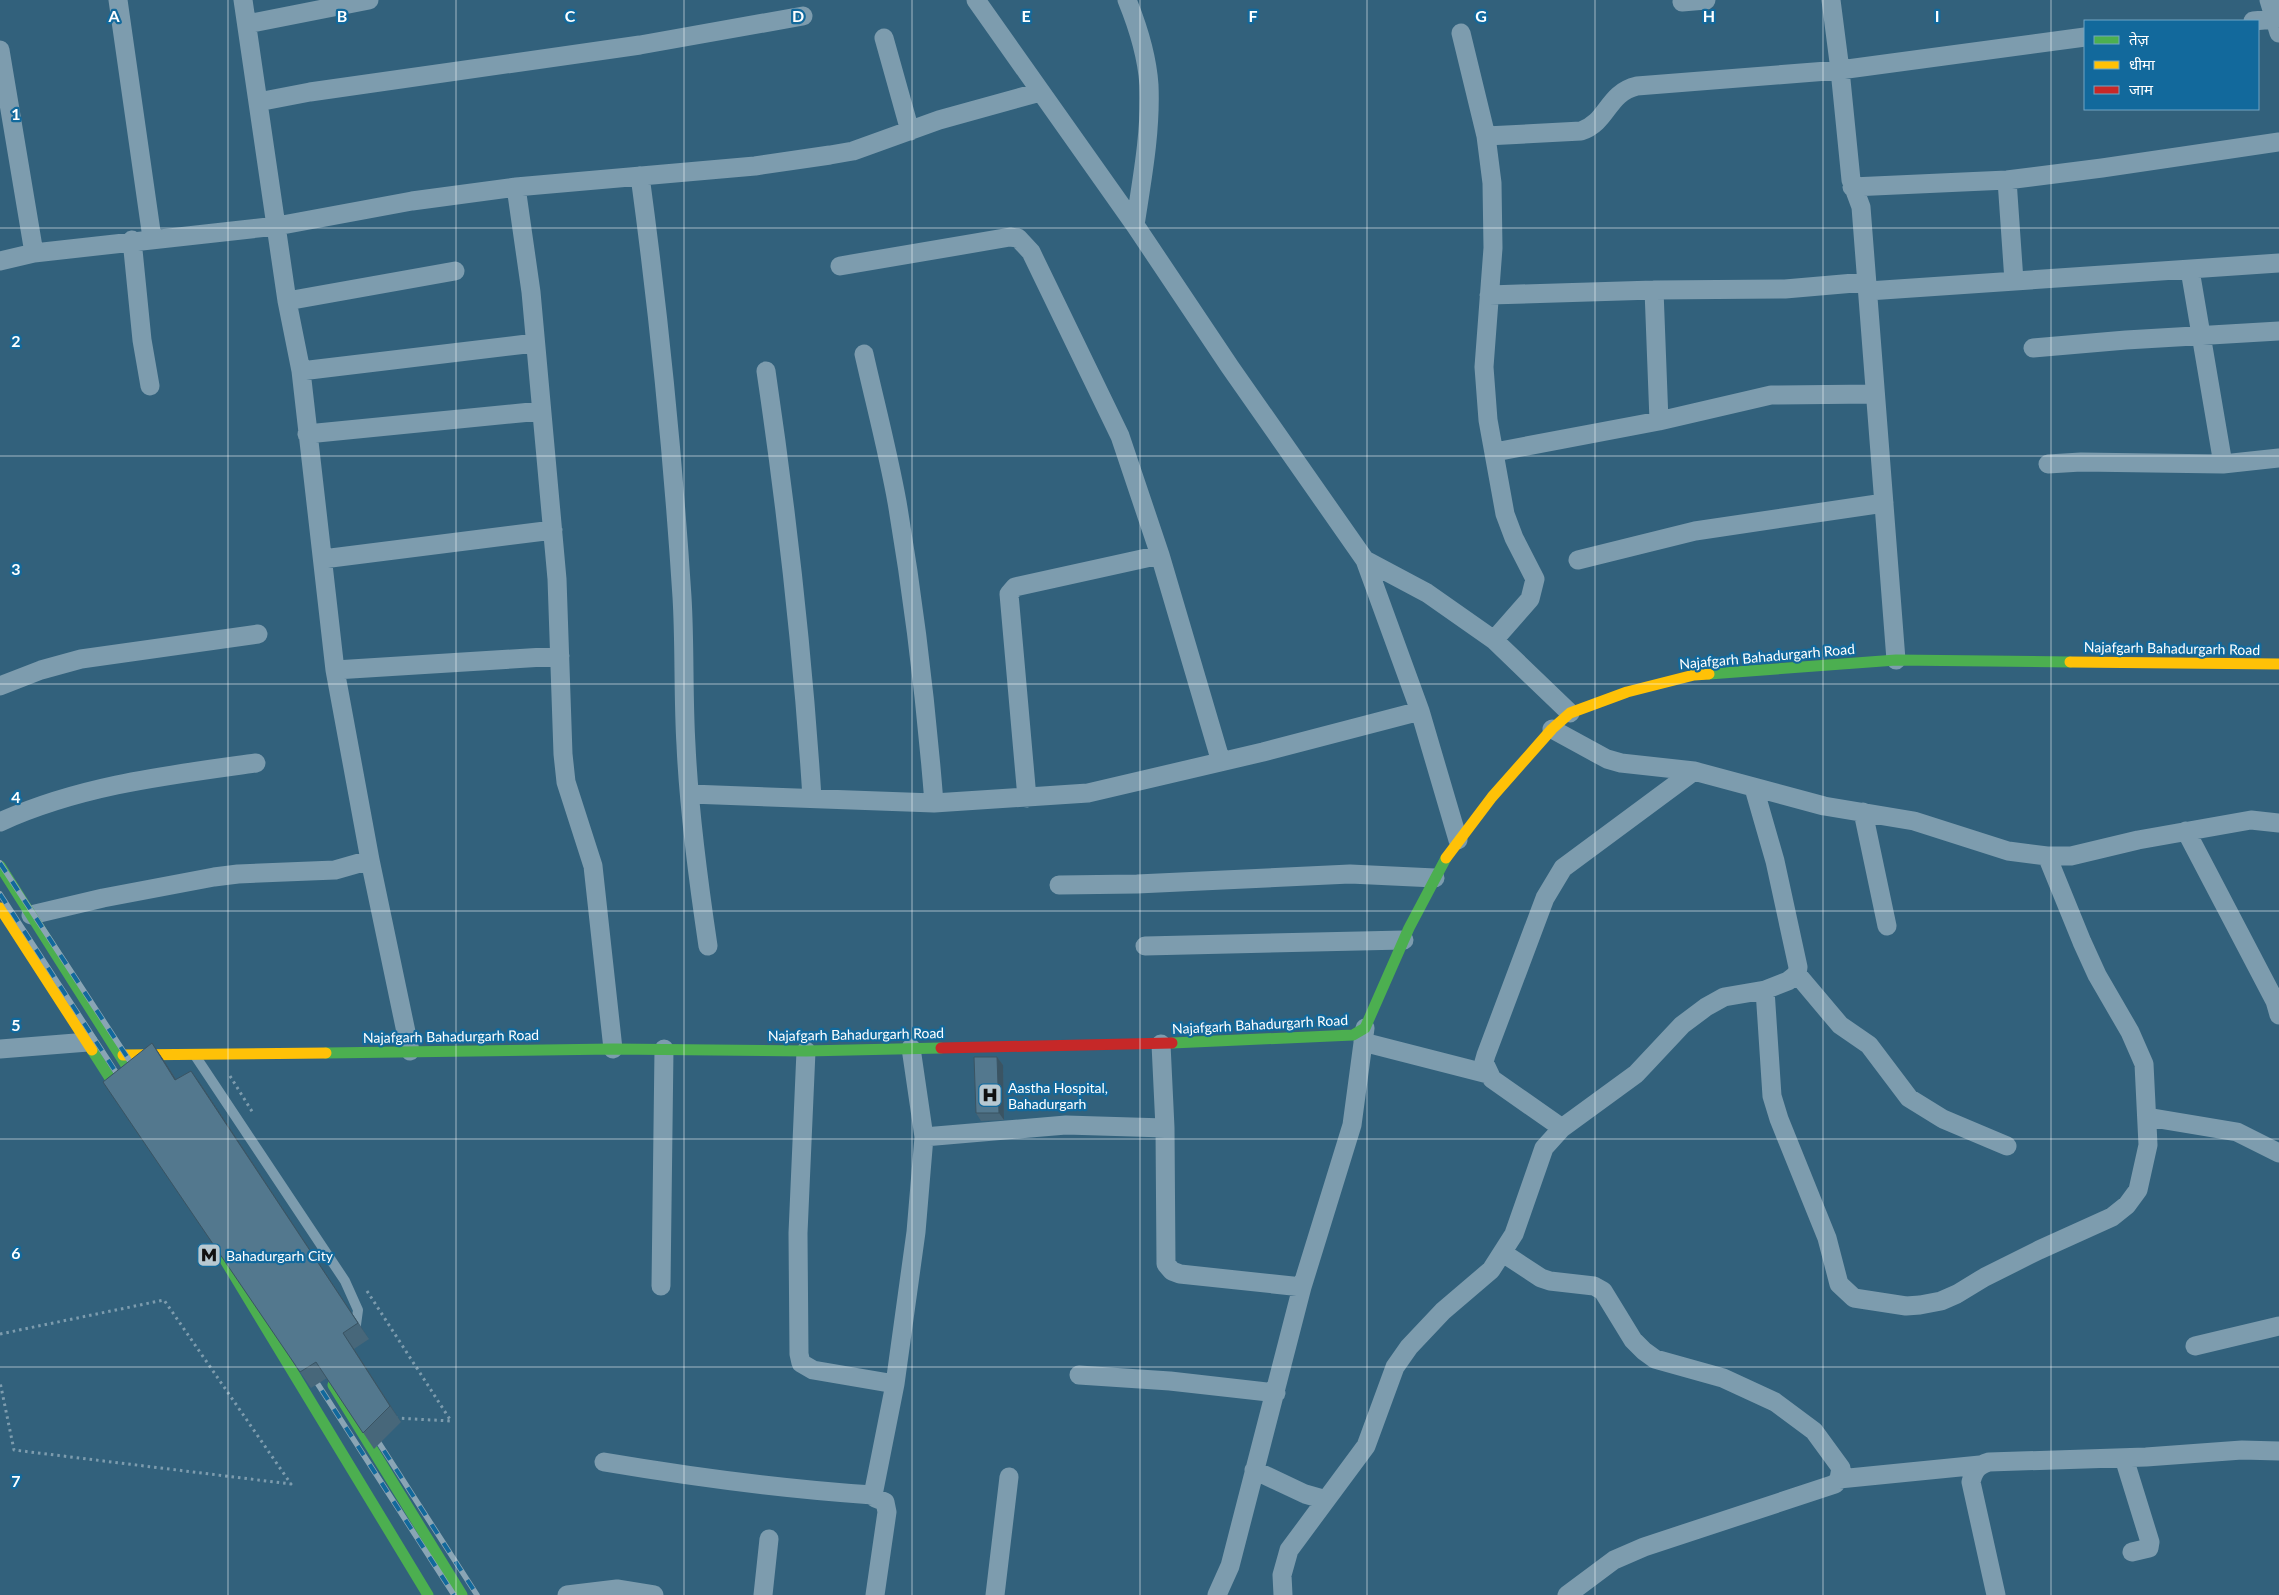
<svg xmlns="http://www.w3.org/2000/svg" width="2279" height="1595" viewBox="0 0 2279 1595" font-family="Lato,'Noto Sans Devanagari',sans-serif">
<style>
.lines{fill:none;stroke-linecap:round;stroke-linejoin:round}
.path{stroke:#7d9cae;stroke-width:3;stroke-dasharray:2.5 4;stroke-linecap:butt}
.lane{stroke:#7d9cae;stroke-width:10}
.street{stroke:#7d9cae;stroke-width:19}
.fast{stroke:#4caf50;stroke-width:11}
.slow{stroke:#ffc107;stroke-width:11}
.jam{stroke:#c62828;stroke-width:11}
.rail-casing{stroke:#8aa5b5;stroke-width:5.5}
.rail{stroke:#12699c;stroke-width:4;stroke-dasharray:11;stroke-linecap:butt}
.wall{fill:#47677a}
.shaded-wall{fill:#3a5463}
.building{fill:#53788e;stroke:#3a5463}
.grid{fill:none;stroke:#fff;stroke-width:1;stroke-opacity:0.55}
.labels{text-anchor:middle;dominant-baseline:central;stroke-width:4.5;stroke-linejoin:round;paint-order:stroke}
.street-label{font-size:14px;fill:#fff;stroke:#12699c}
.poi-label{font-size:14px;fill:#fff;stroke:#12699c;text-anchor:start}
.grid-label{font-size:16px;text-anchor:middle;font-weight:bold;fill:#fff;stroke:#12699c;stroke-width:4.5;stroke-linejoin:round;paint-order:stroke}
</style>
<rect width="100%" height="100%" fill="#32617c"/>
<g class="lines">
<!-- path -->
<path class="path" d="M230 1076 253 1113
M367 1291 451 1421 395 1418
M0 1334 164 1300 291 1484 14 1450 0 1382"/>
<!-- lane -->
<path class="lane" d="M196 1057 345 1281 358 1310 355 1332"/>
<!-- street -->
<path class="street" d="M118 0 152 238
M976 0 1135 225 1230 367 1365 560 1420 711 1458 840
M1127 0C1138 27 1147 56 1149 85 1151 132 1142 179 1135 225
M1831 0 1840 70 1851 180 1861 207 1896 660
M2269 0 2279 33
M1682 2 1706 0
M2253 21 2275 19
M247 24 369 0
M1461 33 1486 136 1492 183 1493 248 1484 367 1488 420 1505 514 1514 538 1535 579 1530 599 1494 640
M884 38 910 131
M0 50 34 253
M258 102 310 92 640 45 803 16
M1486 136 1581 131C1608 122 1607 93 1637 86L1840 70 2085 37
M640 176C659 316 673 457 682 597 685 647 683 696 686 745 689 812 698 879 708 946
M2007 180 2014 281
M516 187 531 292 557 579 563 754 566 782 593 866 613 1049
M1852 187 2007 180 2102 168 2279 142
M132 240 142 340 150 386
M0 261 34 253 277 226 412 201 516 187 755 166 830 155 853 151 939 120 1040 92
M840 266 1010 237 1018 238 1031 252 1120 436 1160 555 1221 762
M2190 270 2223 464
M1654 290 1659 421
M1868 291 2279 263
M1489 295 1654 290 1785 289 1866 282
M287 301 455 271
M2033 348 2126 340 2279 331
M864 354C875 403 888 452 897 502 914 602 926 702 934 803
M301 371 535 343
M766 371C787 513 803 655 812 798
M307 434 541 411
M1495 452 1659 421 1771 395 1875 394
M2048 464 2081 462 2223 464 2279 458
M323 559 553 530
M1365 560 1427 593 1494 640 1570 713
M1578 560 1695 531 1884 503
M335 670 560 656
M0 686 41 670 81 659 258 634
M1552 729 1607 759 1621 763 1694 771 1824 806 1914 821 2008 851 2047 856H2071L2138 840 2251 820 2279 823
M690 794 934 803 1088 793 1263 752 1420 711
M1027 798 1009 594 1015 587 1160 555
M1863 812 1887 926
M0 822C81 785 169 775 256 763
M2186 831 2275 1001 2279 1015
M370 860 410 1051
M1059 885 1137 884 1350 874 1435 878
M31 915 103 898 214 877 238 874 335 870 370 860 335 670 301 371 287 301 243 0
M1145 946 1404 940
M1797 974 1840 1025 1869 1045 1909 1098 1943 1119 2007 1146
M1765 990 1772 1096 1779 1119 1827 1238 1839 1284 1854 1298 1906 1306 1920 1305 1941 1301 1957 1294 1985 1277 2039 1250 2112 1217 2127 1205 2138 1190 2148 1145 2144 1064 2130 1032 2097 975 2082 942 2047 856
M1363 1042 1488 1074
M1161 1044 1165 1128 1166 1264 1172 1271 1180 1274 1302 1287
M0 1049 88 1042
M806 1051 798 1233 799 1354 801 1363 813 1370 895 1384
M2147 1117 2237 1132 2279 1153
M1562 1128 1492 1079 1484 1062 1486 1055 1545 898 1563 868 1694 771
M924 1137 1066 1125 1165 1128
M1503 1253 1541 1278 1550 1281 1594 1286 1603 1291 1633 1340 1644 1351 1655 1359 1723 1378 1775 1402 1814 1431 1841 1468 1839 1479 1835 1484 1644 1547 1614 1560 1567 1595
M661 1286 664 1049
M2195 1346 2279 1326
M1079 1375 1170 1381 1276 1393
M2124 1458 2150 1542 2149 1548 2132 1552
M604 1462C693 1477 782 1489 873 1495
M1254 1470 1305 1494 1326 1500
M1839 1479 1980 1465
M567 1595 617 1589 654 1595
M763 1595 769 1539
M875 1595 887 1512 885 1502 875 1498 873 1495 895 1384 916 1232 924 1137 911 1048
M995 1595 1009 1477
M1217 1595 1230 1566 1302 1287 1352 1125 1365 1028
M1283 1595 1282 1575 1289 1550 1366 1446 1395 1367 1409 1347 1443 1311 1491 1270 1514 1234 1544 1148 1562 1128 1636 1074 1682 1025 1706 1007 1724 997 1765 990 1788 981 1797 974 1798 967 1775 861 1754 788
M1996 1595 1971 1482C1974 1470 1978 1465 1989 1462L2146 1457 2242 1450 2279 1451"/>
<!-- fast -->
<path class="fast" d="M1709 674 1896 660 2070 662
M0 866 145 1095
M1172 1043 1353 1035 1365 1028 1409 928 1446 858
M92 1050 129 1108
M326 1053 613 1049 806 1051 941 1048
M220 1252 428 1595
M333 1385 462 1595"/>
<!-- slow -->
<path class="slow" d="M2070 662 2279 664
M1446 858 1492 797 1552 729 1570 713 1627 692 1694 675 1709 674
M0 908 92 1050
M123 1055 326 1053"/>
<!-- jam -->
<path class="jam" d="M941 1048 1172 1043"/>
<!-- rail casing -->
<g class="rail-casing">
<path id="rail" d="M0 863 137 1072
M0 894 123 1083
M310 1372 454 1595
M372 1432 477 1595"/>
</g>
<!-- rail -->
<use href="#rail" class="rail"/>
</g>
<!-- wall -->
<path class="wall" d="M152 1043 176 1079 202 1086 369 1339 354 1349 401 1422 374 1449 327 1378 311 1388 300 1372Z
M997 1057 1003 1065 1004 1120 981 1121 976 1113Z"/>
<!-- shaded-wall -->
<path class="shaded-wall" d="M152 1043 163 1059 186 1095 175 1080Z
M997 1057 1003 1065 1004 1120 999 1113Z
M191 1071 202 1086 369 1339 358 1323Z
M343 1333 354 1349 401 1422 390 1406Z"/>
<!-- building -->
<path class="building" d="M152 1043 175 1080 191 1071 358 1323 343 1333 390 1406 363 1433 316 1362 300 1372 103 1082Z
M974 1057H997L999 1113H976Z"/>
<!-- grid -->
<path class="grid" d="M228 0V1595M456 0V1595M684 0V1595M912 0V1595M1140 0V1595M1367 0V1595M1595 0V1595M1823 0V1595M2051 0V1595M0 228H2279M0 456H2279M0 684H2279M0 911H2279M0 1139H2279M0 1367H2279"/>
<!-- icons -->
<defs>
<g id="hospital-square" transform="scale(1.25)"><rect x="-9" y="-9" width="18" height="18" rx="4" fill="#b7c8d1" stroke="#12699c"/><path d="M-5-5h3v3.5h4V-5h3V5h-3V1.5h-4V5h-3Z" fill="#111"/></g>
<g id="metro-square" transform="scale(1.25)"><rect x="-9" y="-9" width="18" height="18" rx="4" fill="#b7c8d1" stroke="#12699c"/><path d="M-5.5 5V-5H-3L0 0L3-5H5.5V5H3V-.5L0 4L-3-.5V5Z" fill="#111"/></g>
</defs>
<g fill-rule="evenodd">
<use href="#hospital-square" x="990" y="1095"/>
<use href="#metro-square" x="209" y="1255"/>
</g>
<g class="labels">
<!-- street labels -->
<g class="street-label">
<text transform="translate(2172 648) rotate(1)">Najafgarh Bahadurgarh Road</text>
<text transform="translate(1767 656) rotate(-5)">Najafgarh Bahadurgarh Road</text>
<text transform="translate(1260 1024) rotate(-3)">Najafgarh Bahadurgarh Road</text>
<text transform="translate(856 1034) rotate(-1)">Najafgarh Bahadurgarh Road</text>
<text transform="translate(451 1036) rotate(-1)">Najafgarh Bahadurgarh Road</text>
</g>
<!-- poi labels -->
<g class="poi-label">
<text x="1008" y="1087">Aastha Hospital,<tspan x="1008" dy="16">Bahadurgarh</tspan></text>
<text x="226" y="1255">Bahadurgarh City</text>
</g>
</g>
<g class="grid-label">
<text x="114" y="22">A</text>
<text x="342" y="22">B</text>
<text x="570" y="22">C</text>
<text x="798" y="22">D</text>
<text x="1026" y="22">E</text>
<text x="1253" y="22">F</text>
<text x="1481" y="22">G</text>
<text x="1709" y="22">H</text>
<text x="1937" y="22">I</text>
<text x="16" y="120">1</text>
<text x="16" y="347">2</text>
<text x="16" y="575">3</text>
<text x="16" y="803">4</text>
<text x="16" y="1031">5</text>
<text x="16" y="1259">6</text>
<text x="16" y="1487">7</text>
</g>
<!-- legend -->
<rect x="2084" y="20" width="175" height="90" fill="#12699c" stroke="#71a5c4"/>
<rect x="2094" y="36" width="25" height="8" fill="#4caf50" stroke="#71a5c4"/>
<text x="2129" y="45" font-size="15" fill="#ffffff">तेज़</text>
<rect x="2094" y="61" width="25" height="8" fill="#ffc107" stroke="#71a5c4"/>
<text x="2129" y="70" font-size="15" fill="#ffffff">धीमा</text>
<rect x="2094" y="86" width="25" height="8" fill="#c62828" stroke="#71a5c4"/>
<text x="2129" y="95" font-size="15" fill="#ffffff">जाम</text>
</svg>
